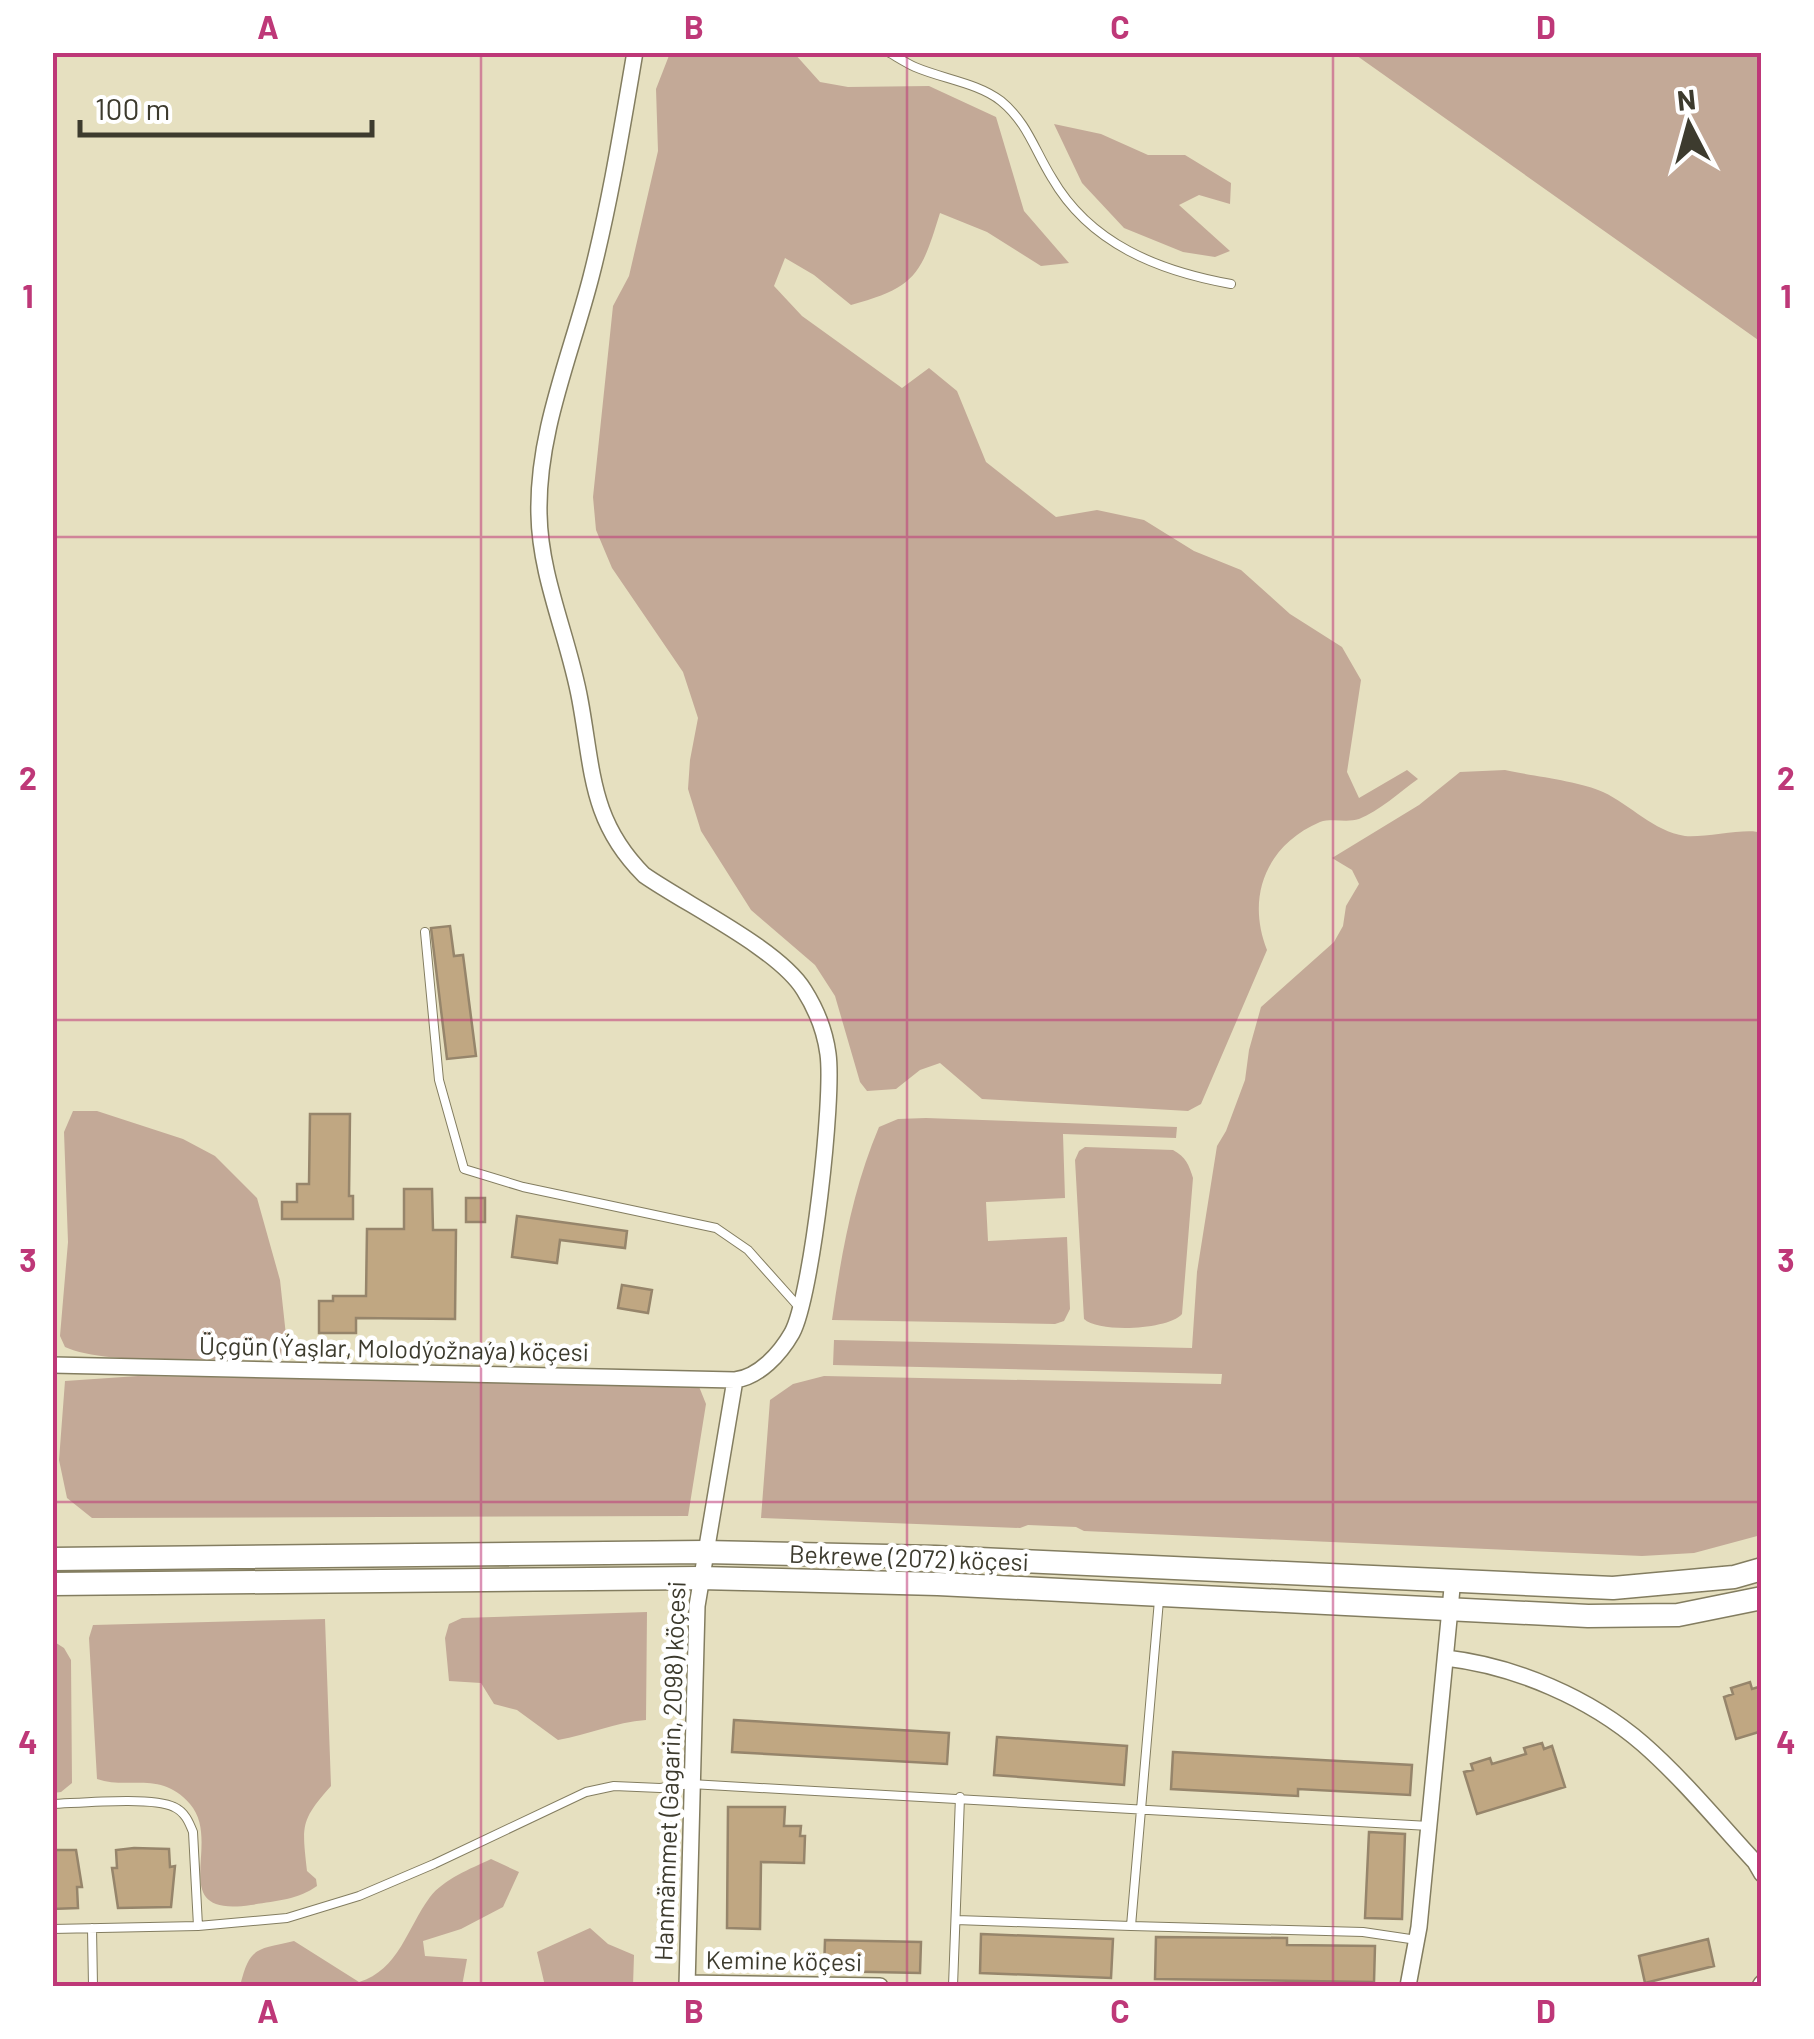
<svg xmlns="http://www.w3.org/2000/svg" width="1814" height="2039" viewBox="0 0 1814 2039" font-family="Barlow,sans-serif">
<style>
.green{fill:#c3a997}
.building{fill:#c0a782;stroke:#96856b;stroke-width:2.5}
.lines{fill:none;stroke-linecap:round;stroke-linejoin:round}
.service-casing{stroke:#837d60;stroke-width:10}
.minor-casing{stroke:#837d60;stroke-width:18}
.secondary-casing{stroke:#837d60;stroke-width:25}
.service{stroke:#fff;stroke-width:8}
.minor{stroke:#fff;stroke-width:15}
.secondary{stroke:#fff;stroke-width:22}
.grid{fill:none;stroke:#be3878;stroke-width:2.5;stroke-opacity:0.55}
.labels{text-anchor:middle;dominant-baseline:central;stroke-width:9;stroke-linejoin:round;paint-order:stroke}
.street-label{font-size:25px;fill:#3d3b2e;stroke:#fff}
.neatline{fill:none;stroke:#be3878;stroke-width:4}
.grid-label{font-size:32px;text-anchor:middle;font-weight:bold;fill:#be3878}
</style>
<rect width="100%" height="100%" fill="#e6e0c0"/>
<!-- green -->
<path class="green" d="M670 53H794L820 82 848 87 929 86 996 117 1024 211 1069 263 1041 266 987 232 940 213C921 274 917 287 851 305L814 275 785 258 774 286 802 316 902 388 929 368 957 391 986 462 1056 517 1097 510 1144 520 1194 551 1241 570 1290 614 1342 647 1361 680 1347 772 1359 798 1407 770 1418 779C1400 792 1379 811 1359 819 1347 823 1332 818 1320 822 1266 845 1246 897 1267 950L1201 1104 1188 1111 982 1099 940 1063 920 1070 896 1089 867 1091 860 1082 835 996 815 965 751 910 701 831 688 789 690 760 698 718 683 672 612 568 596 530 593 497 613 306 629 276 658 151 656 89Z
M1755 53 1762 56 1761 342 1353 53Z
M1054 124 1101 134 1148 155H1185L1231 183 1230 204 1199 195 1179 205 1230 251 1215 257 1183 252 1124 228 1082 183Z
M1505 770C1532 776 1580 781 1603 792 1631 805 1653 831 1685 836 1706 838 1749 827 1761 833V1535L1694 1553 1642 1556 1084 1531 1076 1527 1028 1525 1020 1528 761 1518 770 1400 793 1384 824 1376 1221 1384 1222 1374 833 1365 834 1340 1192 1348 1197 1272 1217 1146 1226 1131 1245 1080 1249 1050 1261 1007 1334 942 1343 926 1346 906 1359 884 1352 870 1332 858 1419 805 1460 772Z
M73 1111H97L183 1139 215 1156 257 1198 280 1280 288 1354 271 1358C222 1358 105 1366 65 1347L60 1336 68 1242 64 1132Z
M926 1118 1177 1127 1176 1138 1063 1134 1065 1198 986 1202 988 1241 1067 1237 1070 1309 1064 1321 1055 1324 832 1320C841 1255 853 1188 879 1127L898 1119Z
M1085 1147 1173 1150C1186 1157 1189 1165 1193 1178L1182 1314C1168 1330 1099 1333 1084 1319L1075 1160 1079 1151Z
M138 1376 698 1384 706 1404 688 1516 92 1518 67 1498 59 1460 65 1381Z
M647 1612 646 1720C615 1722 588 1735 558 1740L517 1710 494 1704 481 1683 449 1681 445 1638 449 1624 462 1618Z
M325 1619 331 1786C300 1821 302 1825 307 1871L316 1879 317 1886C298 1900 274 1901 251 1905 163 1918 224 1843 190 1804 161 1770 128 1790 97 1779L89 1638 93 1625Z
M53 1641 64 1648 71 1660 72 1783 61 1792 53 1793Z
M491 1859 519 1872 503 1907 461 1929 423 1941 425 1956 467 1959 462 1986H240C250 1946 256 1950 294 1941L359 1982C399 1970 407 1928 430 1897 444 1879 470 1869 491 1859Z
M590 1928 608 1944 634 1955 633 1986H545L537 1952Z"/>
<!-- building -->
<path class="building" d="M450 926 454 956 463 955 476 1056 447 1059 431 928Z
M310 1114H350L349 1196H353V1219H282V1202H297V1184H309Z
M404 1189H432L433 1230H456L455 1319 356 1318V1333H319V1301H333V1296H366L367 1229H404Z
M466 1198H485V1222H466Z
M517 1216 627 1231 625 1248 560 1240 557 1263 512 1257Z
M622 1285 652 1290 648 1313 618 1308Z
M1750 1682 1752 1689 1762 1686V1731L1736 1739 1724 1697 1733 1694 1731 1688Z
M734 1720 949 1733 947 1764 732 1752Z
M997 1737 1127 1746 1124 1785 994 1775Z
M1542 1743 1544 1749 1552 1746 1565 1787 1477 1814 1464 1772 1473 1770 1471 1764 1490 1758 1492 1764 1526 1754 1524 1748Z
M1173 1752 1412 1765 1410 1795 1298 1789V1796L1171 1789Z
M728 1807H785L784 1826H801L800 1836H805L804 1863 761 1862 760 1929 727 1928Z
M1369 1832 1405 1834 1402 1919 1365 1918Z
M134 1848 169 1849 170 1867 175 1866 171 1907 118 1908 112 1868H117L116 1850Z
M52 1850H76L82 1887H77L78 1908 52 1909Z
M981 1934 1113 1939 1111 1978 980 1973Z
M1156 1937 1287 1938V1945L1375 1946 1374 1982 1155 1979Z
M1708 1939 1714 1966 1645 1983 1639 1956Z
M825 1940 921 1942 920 1973 824 1971Z"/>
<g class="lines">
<!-- service casing -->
<g class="service-casing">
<path id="service" d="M888 52C897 57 906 63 915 67 943 79 978 83 1001 101 1027 122 1035 151 1052 178 1090 244 1159 271 1231 284
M425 932 439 1080 464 1169 523 1187 716 1228 748 1250 798 1306
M1159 1600 1131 1926 1363 1932 1417 1940
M52 1804C79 1803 153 1796 174 1807 185 1812 189 1822 193 1832L198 1926
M956 1920 1131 1926
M92 1928 93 1986
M52 1929 198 1926 287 1918 359 1896 434 1864 586 1792 614 1786 660 1788 691 1784 1429 1826
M953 1986 960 1797"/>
</g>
<!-- minor casing -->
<g class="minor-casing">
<path id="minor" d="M52 1365 735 1380C759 1377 780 1354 792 1333 812 1296 834 1098 828 1054 825 1031 816 1009 804 990 779 949 687 905 644 875 590 821 593 770 580 700 569 638 540 578 539 514 537 433 571 355 591 277 610 203 622 128 635 52
M1446 1658C1515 1666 1590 1698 1643 1744 1683 1779 1719 1823 1755 1862L1762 1874
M687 1983 880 1986
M687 1986 697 1606 735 1380
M1408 1986 1419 1927 1453 1578
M1760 1986 1762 1983"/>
</g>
<!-- secondary casing -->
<g class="secondary-casing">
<path id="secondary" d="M52 1559 704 1552 935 1557 1613 1588 1734 1577 1762 1569
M52 1584 700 1578 938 1584 1588 1616 1678 1615 1762 1598"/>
</g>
<!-- service -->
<use href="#service" class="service"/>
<!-- minor -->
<use href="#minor" class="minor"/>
<!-- secondary -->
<use href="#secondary" class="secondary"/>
</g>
<!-- grid -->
<path class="grid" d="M481 52V1986M907 52V1986M1333 52V1986M52 537H1762M52 1020H1762M52 1502H1762"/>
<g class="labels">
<!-- street labels -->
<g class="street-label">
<text transform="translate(394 1348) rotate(1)">Üçgün (Ýaşlar, Molodýožnaýa) köçesi</text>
<text transform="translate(909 1557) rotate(2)">Bekrewe (2072) köçesi</text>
<text transform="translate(669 1771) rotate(-88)">Hanmämmet (Gagarin, 2098) köçesi</text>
<text transform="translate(784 1960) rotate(1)">Kemine köçesi</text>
</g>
</g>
<!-- border -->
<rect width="1814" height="2039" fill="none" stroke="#ffffff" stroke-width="110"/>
<!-- north arrow -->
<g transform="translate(1689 125) rotate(354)" stroke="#ffffff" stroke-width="8" paint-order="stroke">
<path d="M0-8L18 38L0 25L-18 38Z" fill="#3d3b2e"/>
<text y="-15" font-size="28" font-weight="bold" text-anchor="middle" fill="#3d3b2e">N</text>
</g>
<!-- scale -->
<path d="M80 120v15h292v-15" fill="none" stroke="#3d3b2e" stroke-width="5"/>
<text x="95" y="120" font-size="30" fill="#3d3b2e" stroke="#ffffff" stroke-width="8" paint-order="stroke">100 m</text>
<rect x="55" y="55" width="1704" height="1929" class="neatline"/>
<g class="grid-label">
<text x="268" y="39">A</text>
<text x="694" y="39">B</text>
<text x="1120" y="39">C</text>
<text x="1546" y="39">D</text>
<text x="28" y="308">1</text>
<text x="1786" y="308">1</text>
<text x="28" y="790">2</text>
<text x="1786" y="790">2</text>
<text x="28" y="1272">3</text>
<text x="1786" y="1272">3</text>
<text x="28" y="1754">4</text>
<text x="1786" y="1754">4</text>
<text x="268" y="2023">A</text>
<text x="694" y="2023">B</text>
<text x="1120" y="2023">C</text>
<text x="1546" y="2023">D</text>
</g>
</svg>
